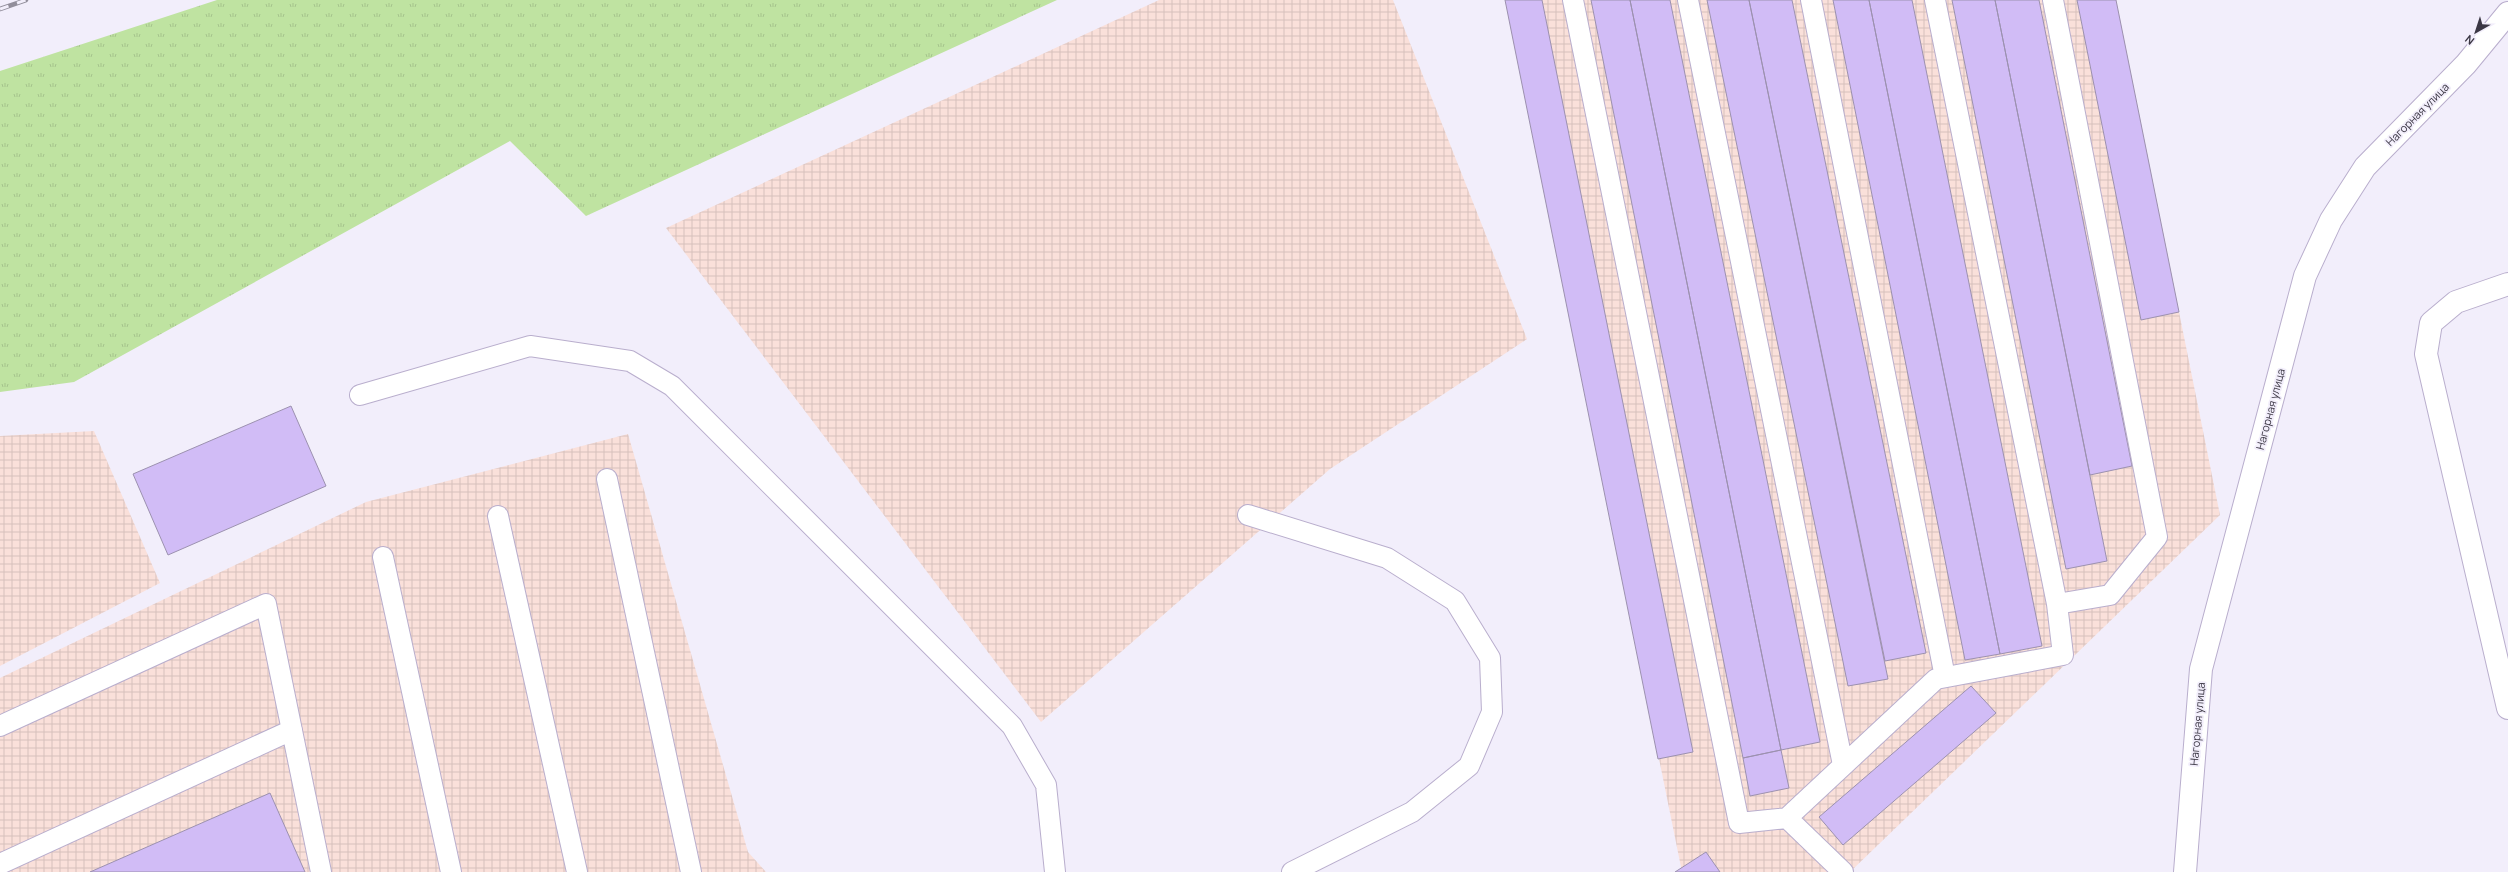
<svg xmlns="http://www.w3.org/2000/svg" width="2508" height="872" viewBox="0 0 2508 872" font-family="Manrope,sans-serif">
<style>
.industrial{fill:url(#industrial-grid)}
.grass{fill:url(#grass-tufts)}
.building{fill:#d1bcf6;stroke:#9c91af}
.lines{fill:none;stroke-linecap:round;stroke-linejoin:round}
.lane-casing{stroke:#b9aecd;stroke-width:22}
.street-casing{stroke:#b9aecd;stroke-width:24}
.lane{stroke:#fff;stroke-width:20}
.street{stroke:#fff;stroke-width:22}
.rail-casing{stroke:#928e9b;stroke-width:4.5}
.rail{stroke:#f2eefb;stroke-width:3;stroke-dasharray:9;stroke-linecap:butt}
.labels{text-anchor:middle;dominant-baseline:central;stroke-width:3.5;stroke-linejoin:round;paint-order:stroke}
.street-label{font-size:11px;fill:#3b3744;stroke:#f2eefb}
</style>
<defs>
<pattern id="industrial-grid" width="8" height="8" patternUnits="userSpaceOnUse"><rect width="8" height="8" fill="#fae0da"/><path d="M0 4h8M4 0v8" fill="none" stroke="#d7c1bc"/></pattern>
<pattern id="grass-tufts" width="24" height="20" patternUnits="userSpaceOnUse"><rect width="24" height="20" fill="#bfe3a1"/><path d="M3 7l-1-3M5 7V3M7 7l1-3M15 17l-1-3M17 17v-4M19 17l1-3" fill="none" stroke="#a5c38c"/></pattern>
</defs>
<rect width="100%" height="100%" fill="#f2eefb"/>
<!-- industrial -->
<path class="industrial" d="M1159 0H1393L1527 339 1330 469 1041 722 666 228Z
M1505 0H2116L2220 515 1850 872H1682Z
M94 431 160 583 0 666V436Z
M628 434 748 852 766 872H0V678L366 502Z"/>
<!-- grass -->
<path class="grass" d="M217 0H1057L586 216 510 141 74 382 0 392V71Z"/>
<!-- building -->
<path class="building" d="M1505 0H1542L1693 752 1658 759Z
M1591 0H1630L1781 750 1743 758Z
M1630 0H1670L1820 742 1781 750Z
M1707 0H1749L1888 679 1848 686Z
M1749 0H1792L1926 653 1885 661Z
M1833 0H1869L2000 654 1965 660Z
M1869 0H1912L2042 646 2000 654Z
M1952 0H1995L2107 561 2066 569Z
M1995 0H2039L2132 466 2090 475Z
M2077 0H2116L2179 312 2141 320Z
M291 406 326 486 168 555 133 474Z
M1971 686 1996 713 1843 845 1819 817Z
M1781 750 1789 788 1750 796 1743 758Z
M270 793 305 872H90Z
M1706 852 1720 872H1675Z"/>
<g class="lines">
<!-- lane casing -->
<g class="lane-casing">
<path id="lane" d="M1573 0 1739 823 1787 818 1936 679 2063 655 2057 604 2110 595 2157 537 2053 0
M1688 0 1843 765
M1811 0 1945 677
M1935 0 2057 604
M360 395 530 346 630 361 672 386 1012 726 1046 785 1055 872
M607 479 691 872
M1248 515 1387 558 1455 601 1490 658 1492 712 1469 766 1412 812 1292 872
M498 516 577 872
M383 557 451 872
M0 726 266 604 321 872
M1787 818 1843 872
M0 864 292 730"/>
</g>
<!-- street casing -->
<g class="street-casing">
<path id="street" d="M2508 284 2456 302 2431 323 2426 354 2508 708
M2185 872 2201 669 2305 276 2331 220 2365 167 2466 64 2508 13"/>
</g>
<!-- lane -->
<use href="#lane" class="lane"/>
<!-- street -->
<use href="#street" class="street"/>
<!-- rail casing -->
<g class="rail-casing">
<path id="rail" d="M0 9 26 0"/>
</g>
<!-- rail -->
<use href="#rail" class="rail"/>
</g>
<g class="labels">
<!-- street labels -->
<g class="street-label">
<text transform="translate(2417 114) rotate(-45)">Нагорная улица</text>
<text transform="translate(2270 409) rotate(-75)">Нагорная улица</text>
<text transform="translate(2197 724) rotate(-85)">Нагорная улица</text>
</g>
</g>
<!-- north arrow -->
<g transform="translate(2476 32) rotate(219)" stroke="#f2eefb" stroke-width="3" paint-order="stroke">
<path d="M0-3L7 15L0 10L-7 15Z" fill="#3b3744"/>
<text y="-6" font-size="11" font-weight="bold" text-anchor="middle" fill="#3b3744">N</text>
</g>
</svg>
